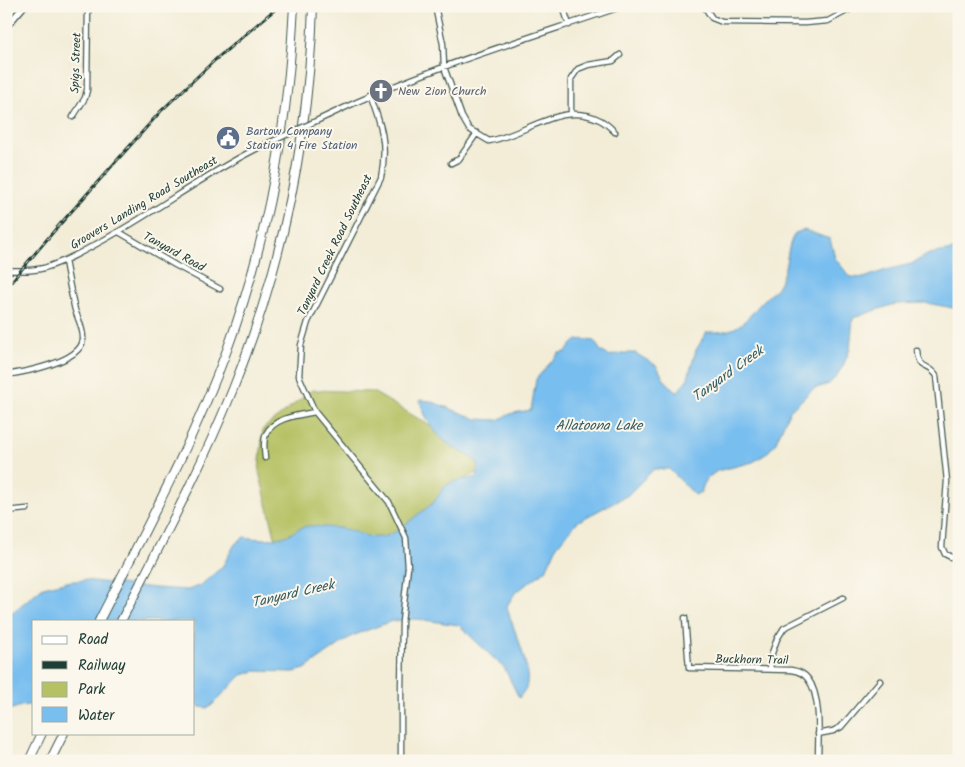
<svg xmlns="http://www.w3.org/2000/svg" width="965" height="767" viewBox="0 0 965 767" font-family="Kalam,sans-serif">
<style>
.green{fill:#b5c163;stroke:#6a7f4c}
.water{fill:#78beef;stroke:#4c7e92}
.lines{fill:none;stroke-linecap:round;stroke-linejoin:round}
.minor-casing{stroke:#3f574d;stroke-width:7}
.tertiary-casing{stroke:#3f574d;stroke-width:8}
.motorway-casing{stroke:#3f574d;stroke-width:10}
.minor{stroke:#fff;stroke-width:4.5}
.tertiary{stroke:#fff;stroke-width:5}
.motorway{stroke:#fff;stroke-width:8}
.rail-casing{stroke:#1f3d34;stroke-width:3}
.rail{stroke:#fbf7ec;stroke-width:1;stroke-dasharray:4;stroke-linecap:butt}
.minor-bridge-casing{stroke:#3f574d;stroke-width:7;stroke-linecap:butt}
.minor-bridge{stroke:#fff;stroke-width:4.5}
.labels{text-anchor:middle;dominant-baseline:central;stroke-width:4;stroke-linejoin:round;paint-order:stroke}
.street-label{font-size:12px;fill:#1f3d34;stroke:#fbf7ec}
.worship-label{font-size:12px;fill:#5b616d;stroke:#fbf7ec;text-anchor:start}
.service-label{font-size:12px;fill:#4e5e75;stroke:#fbf7ec;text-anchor:start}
.water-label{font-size:14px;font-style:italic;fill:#355d63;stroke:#fbf7ec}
</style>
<rect width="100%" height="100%" fill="#fbf7ec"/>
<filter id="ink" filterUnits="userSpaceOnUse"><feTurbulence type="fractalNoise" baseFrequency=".02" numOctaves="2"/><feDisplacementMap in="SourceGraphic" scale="10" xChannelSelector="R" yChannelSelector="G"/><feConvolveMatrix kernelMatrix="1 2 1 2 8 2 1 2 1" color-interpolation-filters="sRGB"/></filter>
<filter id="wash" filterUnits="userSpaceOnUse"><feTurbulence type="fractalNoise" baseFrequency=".0096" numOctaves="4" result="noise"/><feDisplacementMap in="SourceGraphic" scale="20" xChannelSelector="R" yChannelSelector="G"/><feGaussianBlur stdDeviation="1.12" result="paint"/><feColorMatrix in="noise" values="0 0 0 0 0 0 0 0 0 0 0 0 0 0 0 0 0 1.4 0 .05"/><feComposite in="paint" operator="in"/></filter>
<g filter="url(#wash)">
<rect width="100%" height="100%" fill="#f3edd8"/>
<!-- green -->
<path class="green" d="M312 390 373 392 431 426 448 442 475 455 485 469 467 478 450 484 414 524 387 542 276 540 259 472 263 429Z"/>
<!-- water -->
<path class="water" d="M804 230 830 239 835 258 850 277 864 278 886 270 911 264 929 254 959 249V309L926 303 895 304 853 318 850 349 843 366 836 377 829 384 813 389 789 412 775 444 766 454 753 462 717 471 706 479 701 492 695 495 669 469H654L628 495 577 522 557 546 546 570 515 593 507 606C512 629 533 667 526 688 524 691 521 695 519 698L505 669 459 625 417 619 392 621 352 636 305 669 294 672 255 671 242 675 209 708 200 707 194 702V621H34V704L21 706 6 711V615L14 611 43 587 65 582 84 580 155 588 188 590 201 585 222 567 235 544 244 537C257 539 269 540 282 537 295 534 297 525 313 526 322 527 331 527 340 528 359 531 372 543 391 534 401 529 408 522 416 516 423 510 431 506 436 499 440 494 442 487 448 484 457 479 467 480 477 477L479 465C471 454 457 452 447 443 434 433 423 416 420 400L430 401 477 419 497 420 513 413 531 410 536 379 559 353 566 352C576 338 577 338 594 341L601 351 609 356 621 353H635L657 366 663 378 677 393 688 378 696 350 707 332C739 333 743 323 762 302 774 289 777 292 783 274 788 260 787 246 795 233Z"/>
</g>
<g filter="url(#ink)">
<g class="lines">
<!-- minor casing -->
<g class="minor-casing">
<path id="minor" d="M435 6 443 44 444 67 462 117 469 129 489 141C526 135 562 100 600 120 606 123 611 128 615 132
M563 6 569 25
M704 6 712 18 722 22 805 23 828 21 856 6
M370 95C381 125 388 144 381 177L308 322 301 345 299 376 315 412 389 502 406 538 408 567 402 622 401 692V761
M571 114V79L578 69 588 65 613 61 620 55
M329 115C423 69 524 40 623 6
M73 117 85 98 87 90 88 6
M451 163 459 159 477 133
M119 232 175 265 220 289
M6 270C19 271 32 271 44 268 64 262 82 252 100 242 154 213 203 175 258 148
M916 350C918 372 927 362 936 376L947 481 942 547 945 554 951 557H959
M6 375C25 372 80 362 83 340 84 330 78 319 75 310 71 293 68 277 65 261
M265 458C264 450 263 441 266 434 274 417 300 415 315 412
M6 511 27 509
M685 618 689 668 791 670C798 671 804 673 808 679 822 697 818 739 818 761
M770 669 772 653 777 639 784 628 843 598
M818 734 833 731 841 727 880 681"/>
</g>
<!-- tertiary casing -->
<g class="tertiary-casing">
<path id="tertiary" d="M6 27 24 6"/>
</g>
<!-- motorway casing -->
<g class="motorway-casing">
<path id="motorway" d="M99 621C144 532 192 444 227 350 268 240 288 124 294 6
M121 621C160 545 201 469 233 389 282 267 309 137 313 6
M29 761 42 733
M50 761 64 733"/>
</g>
<!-- minor -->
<use href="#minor" class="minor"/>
<!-- tertiary -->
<use href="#tertiary" class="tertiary"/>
<!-- motorway -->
<use href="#motorway" class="motorway"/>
<!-- rail casing -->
<g class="rail-casing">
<path id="rail" d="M6 288 54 231 161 111 215 60 279 6"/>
</g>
<!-- rail -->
<use href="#rail" class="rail"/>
<!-- minor-bridge casing -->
<g class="minor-bridge-casing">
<path id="minor-bridge" d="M258 148 329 115"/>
</g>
<!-- minor-bridge -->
<use href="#minor-bridge" class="minor-bridge"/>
</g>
</g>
<!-- icons -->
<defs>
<g id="church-disc" transform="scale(1.25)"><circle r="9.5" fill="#6b7280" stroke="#fbf7ec"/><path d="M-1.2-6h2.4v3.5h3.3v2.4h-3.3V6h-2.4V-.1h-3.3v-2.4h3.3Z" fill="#fff"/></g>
<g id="civic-disc" transform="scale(1.25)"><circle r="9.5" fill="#5c6f8a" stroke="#fbf7ec"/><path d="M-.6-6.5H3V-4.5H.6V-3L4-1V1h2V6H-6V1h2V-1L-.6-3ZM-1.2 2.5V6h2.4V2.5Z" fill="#fff"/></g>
</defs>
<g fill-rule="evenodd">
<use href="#church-disc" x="381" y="91"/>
<use href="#civic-disc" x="228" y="138"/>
</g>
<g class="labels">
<!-- street labels -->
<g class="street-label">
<text transform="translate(76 63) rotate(-88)">Spigs Street</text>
<text transform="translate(144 203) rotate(-31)">Groovers Landing Road Southeast</text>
<text transform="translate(335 245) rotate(-64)">Tanyard Creek Road Southeast</text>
<text transform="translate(174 252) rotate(29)">Tanyard Road</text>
<text transform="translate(752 660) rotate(1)">Buckhorn Trail</text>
</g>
<!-- worship labels -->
<g class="worship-label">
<text x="398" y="91">New Zion Church</text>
</g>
<!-- service labels -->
<g class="service-label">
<text x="246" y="131">Bartow Company<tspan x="246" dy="14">Station 4 Fire Station</tspan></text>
</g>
<!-- water labels -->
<g class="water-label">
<text transform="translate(728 374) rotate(-36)">Tanyard Creek</text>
<text x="599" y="426">Allatoona Lake</text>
<text transform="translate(293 594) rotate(-13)">Tanyard Creek</text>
</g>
</g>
<!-- margin -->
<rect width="965" height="767" fill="none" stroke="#fbf7ec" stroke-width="25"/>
<!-- legend -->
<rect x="32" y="620" width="162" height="115" fill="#fbf7ec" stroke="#a3ada2"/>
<rect x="42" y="636" width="25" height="8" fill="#ffffff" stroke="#a3ada2"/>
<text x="78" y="644" font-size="15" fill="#1f3d34">Road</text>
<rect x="42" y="661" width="25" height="8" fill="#1f3d34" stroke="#a3ada2"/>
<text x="78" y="670" font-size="15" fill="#1f3d34">Railway</text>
<rect x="42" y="682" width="25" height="15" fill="#b5c163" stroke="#a3ada2"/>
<text x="78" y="694" font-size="15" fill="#1f3d34">Park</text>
<rect x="42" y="707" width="25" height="15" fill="#78beef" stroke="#a3ada2"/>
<text x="78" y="720" font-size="15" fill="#1f3d34">Water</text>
</svg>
